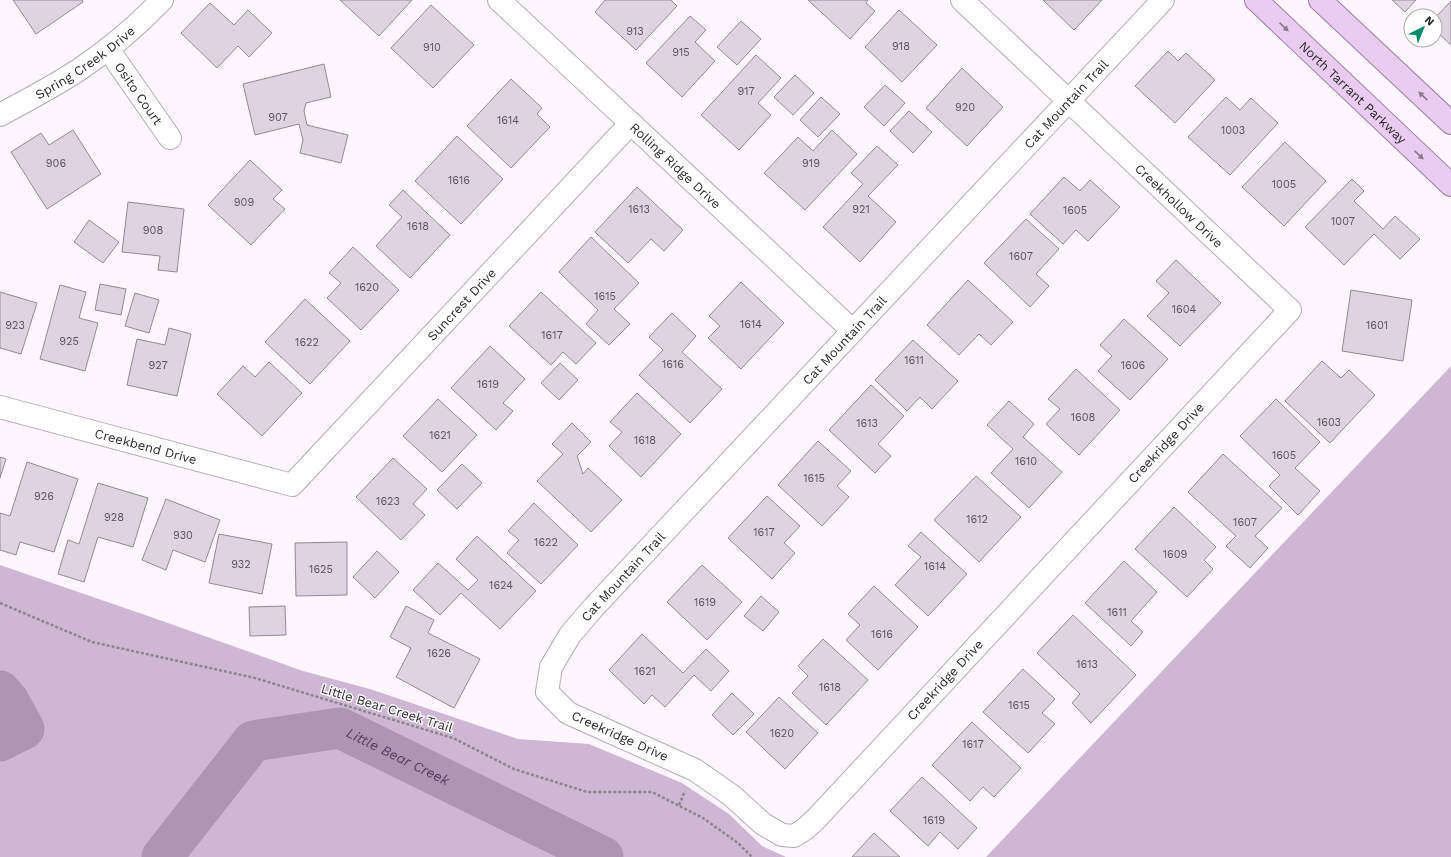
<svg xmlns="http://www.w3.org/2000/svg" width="1451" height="857" viewBox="0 0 1451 857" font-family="'Work Sans',sans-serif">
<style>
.forest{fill:#d0b6d5}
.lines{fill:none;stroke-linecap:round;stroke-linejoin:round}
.river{stroke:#ae95b4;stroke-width:41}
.building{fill:#ded3e1;stroke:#938995}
.street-casing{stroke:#b5abb8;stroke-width:24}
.primary-casing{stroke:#9d7da5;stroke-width:24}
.path{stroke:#8b868c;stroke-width:2.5;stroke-dasharray:3 2;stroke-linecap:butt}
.street{stroke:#fff;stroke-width:22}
.primary{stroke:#e9ccef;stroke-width:22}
.oneway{fill:#8b7a8e}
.labels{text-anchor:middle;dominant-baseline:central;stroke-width:3;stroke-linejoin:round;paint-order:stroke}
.number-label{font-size:11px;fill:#59545b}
.street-label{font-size:13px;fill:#2d292e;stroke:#fff}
.water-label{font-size:14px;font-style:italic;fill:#5d3a65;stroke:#fff}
</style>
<rect width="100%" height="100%" fill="#fdf6fe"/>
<!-- forest -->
<path class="forest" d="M1451 366V857H986Z
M0 565 151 617 303 671 370 689 518 739 589 744 682 783 729 814 762 846 786 857H0Z"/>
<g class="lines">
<!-- river -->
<g class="river">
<path d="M0 691 8 700 24 729 0 741"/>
<path id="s1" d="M162 857 253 741 340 728 603 857"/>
</g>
</g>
<!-- building -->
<path class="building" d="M13 0H82L83 2 36 34Z
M340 0H412L379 36Z
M605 0H671L677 6 636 50 595 12Z
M808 0H868L866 3 875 11 850 39Z
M1043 0H1102L1074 30Z
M1392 0H1416L1405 12Z
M1451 1V45L1435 30V18Z
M210 3 234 25 248 10 272 33 249 57 238 46 217 68 181 33Z
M431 5 474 45 433 88 391 48Z
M899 10 937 45 902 82 865 47Z
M690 16 706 30 695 42 715 61 682 97 646 63Z
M741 21 761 39 737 65 717 47Z
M1168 51 1178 61 1186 53 1215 80 1175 123 1135 86Z
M756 55 781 78 758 103 771 115 739 150 701 115Z
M324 64 331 97 306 103 304 111 307 125 348 135 341 163 300 153 303 140 299 124 255 135 243 84Z
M962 68 1003 107 967 146 926 108Z
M795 75 814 93 793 115 774 97Z
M511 79 542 108 537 114 550 127 511 168 467 126Z
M885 85 905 103 884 126 864 107Z
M821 97 840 114 818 137 800 120Z
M1226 97 1240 110 1251 98 1278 123 1230 175 1188 137Z
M909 111 932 132 913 153 890 131Z
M73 130 101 174 47 209 11 152 41 133 49 145Z
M832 130 857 154 805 210 764 173 798 137 813 151Z
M457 136 503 179 461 224 415 181Z
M1285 142 1326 181 1284 226 1242 187Z
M877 146 898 165 868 196 896 222 860 262 823 227 863 184 851 173Z
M250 160 282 190 273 199 285 209 251 245 208 205Z
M1064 177 1080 191 1090 180 1120 207 1088 241 1076 230 1063 244 1030 214Z
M1352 179 1364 191 1354 201 1383 229 1395 216 1420 239 1400 259 1374 234 1344 265 1305 227Z
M637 187 683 230 664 251 651 239 628 263 595 232Z
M403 190 450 235 410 278 376 246 402 217 389 205Z
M128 202 184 209 177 272 158 270 160 256 122 252Z
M1026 219 1059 249 1036 274 1049 286 1030 307 984 263Z
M89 220 119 242 103 263 74 242Z
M591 237 639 283 614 309 630 324 609 345 586 324 598 310 559 272Z
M353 247 399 290 361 330 327 298 341 283 329 273Z
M1176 260 1221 303 1180 346 1147 316 1169 293 1156 281Z
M968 280 1013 322 991 345 979 334 959 355 927 325Z
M741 282 784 323 741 369 708 338 720 326 709 316Z
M100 284 126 289 121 315 95 310Z
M60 285 86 292 79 318 98 323 85 371 40 359Z
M1351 290 1412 300 1403 361 1342 351Z
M0 292 37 303 21 354 0 348Z
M541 292 596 343 576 364 563 352 551 365 509 326Z
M135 293 159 300 149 333 125 326Z
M305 299 350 341 310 384 265 342Z
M672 313 696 336 682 352 722 389 690 423 639 375 663 350 649 337Z
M1124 319 1168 359 1130 400 1098 371 1112 356 1100 345Z
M169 328 191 334 177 396 127 385 137 339 165 345Z
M913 340 958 381 932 409 920 397 907 411 875 380Z
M490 346 525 379 503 403 513 411 496 430 451 388Z
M1322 361 1341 378 1349 370 1375 395 1330 443 1285 401Z
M269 362 302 393 262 436 217 394 243 366 255 377Z
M560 363 578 380 559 400 541 383Z
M1076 369 1120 410 1079 455 1046 424 1060 409 1048 399Z
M871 385 904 416 878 444 891 456 875 473 829 430Z
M637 393 681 434 641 477 609 446 622 432 610 422Z
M438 399 477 435 442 472 403 436Z
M1276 399 1320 442 1295 468 1320 491 1298 515 1269 486 1280 475 1240 436Z
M1009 401 1034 424 1023 437 1062 472 1029 508 991 473 1013 449 987 425Z
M572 423 591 442 577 456 583 474 588 468 622 500 591 532 537 481 563 454 552 444Z
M818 441 851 471 837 486 849 497 822 526 778 485Z
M1223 454 1282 508 1255 536 1268 548 1250 568 1226 546 1236 536 1188 492Z
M0 457 6 459 0 478Z
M393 458 427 489 413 504 425 515 401 540 356 497Z
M27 462 78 479 54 552 20 542 16 555 0 550V513L10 516Z
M462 464 482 483 457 509 437 490Z
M976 476 1021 517 979 562 934 520Z
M98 483 148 498 133 547 98 537 84 582 58 574 68 540 79 544Z
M767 496 800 526 784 543 795 553 772 579 728 538Z
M166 499 220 520 205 562 173 550 166 570 142 560Z
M534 503 578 545 541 584 507 553 519 540 508 531Z
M1174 507 1216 547 1204 560 1213 569 1187 597 1135 549Z
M921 532 967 574 928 616 895 585 921 557 908 546Z
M219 534 272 544 262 594 209 583Z
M477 536 536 591 500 629 461 593 440 615 413 590 438 563 468 590 478 580 456 559Z
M347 542V595L296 596 295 543Z
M377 551 399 572 375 598 353 577Z
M1124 561 1157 592 1131 621 1143 632 1131 646 1085 603Z
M702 565 742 602 707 640 667 602Z
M874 586 918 627 878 670 846 640 860 625 848 614Z
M761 596 779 612 763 631 744 616Z
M285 606 286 635 250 636 249 607Z
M406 606 434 620 428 633 480 659 454 708 396 677 411 648 390 637Z
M1073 615 1136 675 1091 723 1072 703 1080 694 1037 653Z
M642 634 683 673 706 649 729 671 711 691 694 675 665 707 652 695 644 704 609 670Z
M823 639 868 680 826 725 792 693 808 676 798 666Z
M1023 669 1055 699 1042 713 1055 724 1028 753 983 712Z
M732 693 754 714 733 735 712 715Z
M779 697 818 733 785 769 746 732Z
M972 722 1021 768 994 797 983 787 970 801 932 765Z
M922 777 977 828 958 849 940 832 928 846 890 811Z
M874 833 900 857H852Z"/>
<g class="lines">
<!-- street casing -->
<g class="street-casing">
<g id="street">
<path id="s2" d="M499 0 853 331"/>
<path id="s3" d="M962 0 1290 310 815 820 805 829 794 836 782 835 763 824 731 795 695 770 568 713 547 692 551 667 570 635 593 608C783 405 973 203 1163 0"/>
<path id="s4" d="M108 49 170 138"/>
<path id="s5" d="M0 115C27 100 55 86 80 69 110 49 137 26 162 0"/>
<path id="s6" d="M0 407 292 485 631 123"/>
</g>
</g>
<!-- primary casing -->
<g class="primary-casing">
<g id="primary">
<path id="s7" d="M1256 0 1451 185"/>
<path d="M1320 0 1451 123"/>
</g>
</g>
<!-- path -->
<path class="path" d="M0 603 92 642 255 678 453 738 514 769 587 792H652L703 818 738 843 752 857
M679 805 685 791"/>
<!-- street -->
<use href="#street" class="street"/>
<!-- primary -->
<use href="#primary" class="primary"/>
</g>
<!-- one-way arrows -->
<defs><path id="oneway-solid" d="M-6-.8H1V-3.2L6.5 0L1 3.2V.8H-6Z"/></defs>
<g class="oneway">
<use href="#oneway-solid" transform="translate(1284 27) rotate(43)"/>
<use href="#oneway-solid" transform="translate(1423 96) rotate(-137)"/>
<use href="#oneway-solid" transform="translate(1419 155) rotate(43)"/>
</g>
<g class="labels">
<!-- number labels -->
<g class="number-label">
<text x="635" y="31">913</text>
<text x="901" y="46">918</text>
<text x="432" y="47">910</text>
<text x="681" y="52">915</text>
<text x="746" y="91">917</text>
<text x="965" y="107">920</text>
<text x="278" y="117">907</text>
<text x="508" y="120">1614</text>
<text x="1233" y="130">1003</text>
<text x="56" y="163">906</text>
<text x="811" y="163">919</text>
<text x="459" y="180">1616</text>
<text x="1284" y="184">1005</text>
<text x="244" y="202">909</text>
<text x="639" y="209">1613</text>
<text x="861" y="209">921</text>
<text x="1075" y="210">1605</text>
<text x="1343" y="221">1007</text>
<text x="418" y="226">1618</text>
<text x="153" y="230">908</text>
<text x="1021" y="256">1607</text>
<text x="367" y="287">1620</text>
<text x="605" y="296">1615</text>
<text x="1184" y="309">1604</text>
<text x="751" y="324">1614</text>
<text x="15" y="325">923</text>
<text x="1377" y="325">1601</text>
<text x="552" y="335">1617</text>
<text x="69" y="341">925</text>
<text x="307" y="342">1622</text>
<text x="914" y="360">1611</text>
<text x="673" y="364">1616</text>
<text x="158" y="365">927</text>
<text x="1133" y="365">1606</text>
<text x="488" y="384">1619</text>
<text x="1083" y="417">1608</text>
<text x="1329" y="422">1603</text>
<text x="867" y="423">1613</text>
<text x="440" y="435">1621</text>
<text x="645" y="440">1618</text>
<text x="1284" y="455">1605</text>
<text x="1026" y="461">1610</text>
<text x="814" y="478">1615</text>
<text x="44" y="496">926</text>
<text x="388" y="501">1623</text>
<text x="114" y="517">928</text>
<text x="977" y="519">1612</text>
<text x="1245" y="522">1607</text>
<text x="764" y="532">1617</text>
<text x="183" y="535">930</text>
<text x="546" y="542">1622</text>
<text x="1175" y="554">1609</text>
<text x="241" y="564">932</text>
<text x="935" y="566">1614</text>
<text x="321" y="569">1625</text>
<text x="501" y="585">1624</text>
<text x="705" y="602">1619</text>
<text x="1117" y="612">1611</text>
<text x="882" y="634">1616</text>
<text x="439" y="653">1626</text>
<text x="1087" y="664">1613</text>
<text x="645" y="671">1621</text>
<text x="830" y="687">1618</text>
<text x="1019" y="705">1615</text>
<text x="782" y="733">1620</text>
<text x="973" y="744">1617</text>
<text x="934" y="820">1619</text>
</g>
<!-- street labels -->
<g class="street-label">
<text stroke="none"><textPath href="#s5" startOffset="100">Spring Creek Drive</textPath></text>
<text stroke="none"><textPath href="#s7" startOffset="134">North Tarrant Parkway</textPath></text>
<text stroke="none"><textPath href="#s4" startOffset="54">Osito Court</textPath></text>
<text stroke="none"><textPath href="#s3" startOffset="2254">Cat Mountain Trail</textPath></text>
<text stroke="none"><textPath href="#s2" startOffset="242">Rolling Ridge Drive</textPath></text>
<text stroke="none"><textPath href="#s3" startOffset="299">Creekhollow Drive</textPath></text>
<text stroke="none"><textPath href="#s6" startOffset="550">Suncrest Drive</textPath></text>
<text stroke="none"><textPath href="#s3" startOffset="1930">Cat Mountain Trail</textPath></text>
<text transform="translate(1166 443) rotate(-47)">Creekridge Drive</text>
<text stroke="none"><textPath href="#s6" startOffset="151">Creekbend Drive</textPath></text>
<text stroke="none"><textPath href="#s3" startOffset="1606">Cat Mountain Trail</textPath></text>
<text transform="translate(945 680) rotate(-47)">Creekridge Drive</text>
<text transform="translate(387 708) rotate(17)">Little Bear Creek Trail</text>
<text transform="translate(620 736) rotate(24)">Creekridge Drive</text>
</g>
<!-- water labels -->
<g class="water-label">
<text stroke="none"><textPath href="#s1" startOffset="300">Little Bear Creek</textPath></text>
</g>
</g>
<!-- north arrow -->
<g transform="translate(1423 28) rotate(43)"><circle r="19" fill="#ffffff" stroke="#aba9ab"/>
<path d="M0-3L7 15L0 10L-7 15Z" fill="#0c886a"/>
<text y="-6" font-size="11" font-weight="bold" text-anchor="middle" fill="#2d292e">N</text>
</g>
</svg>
